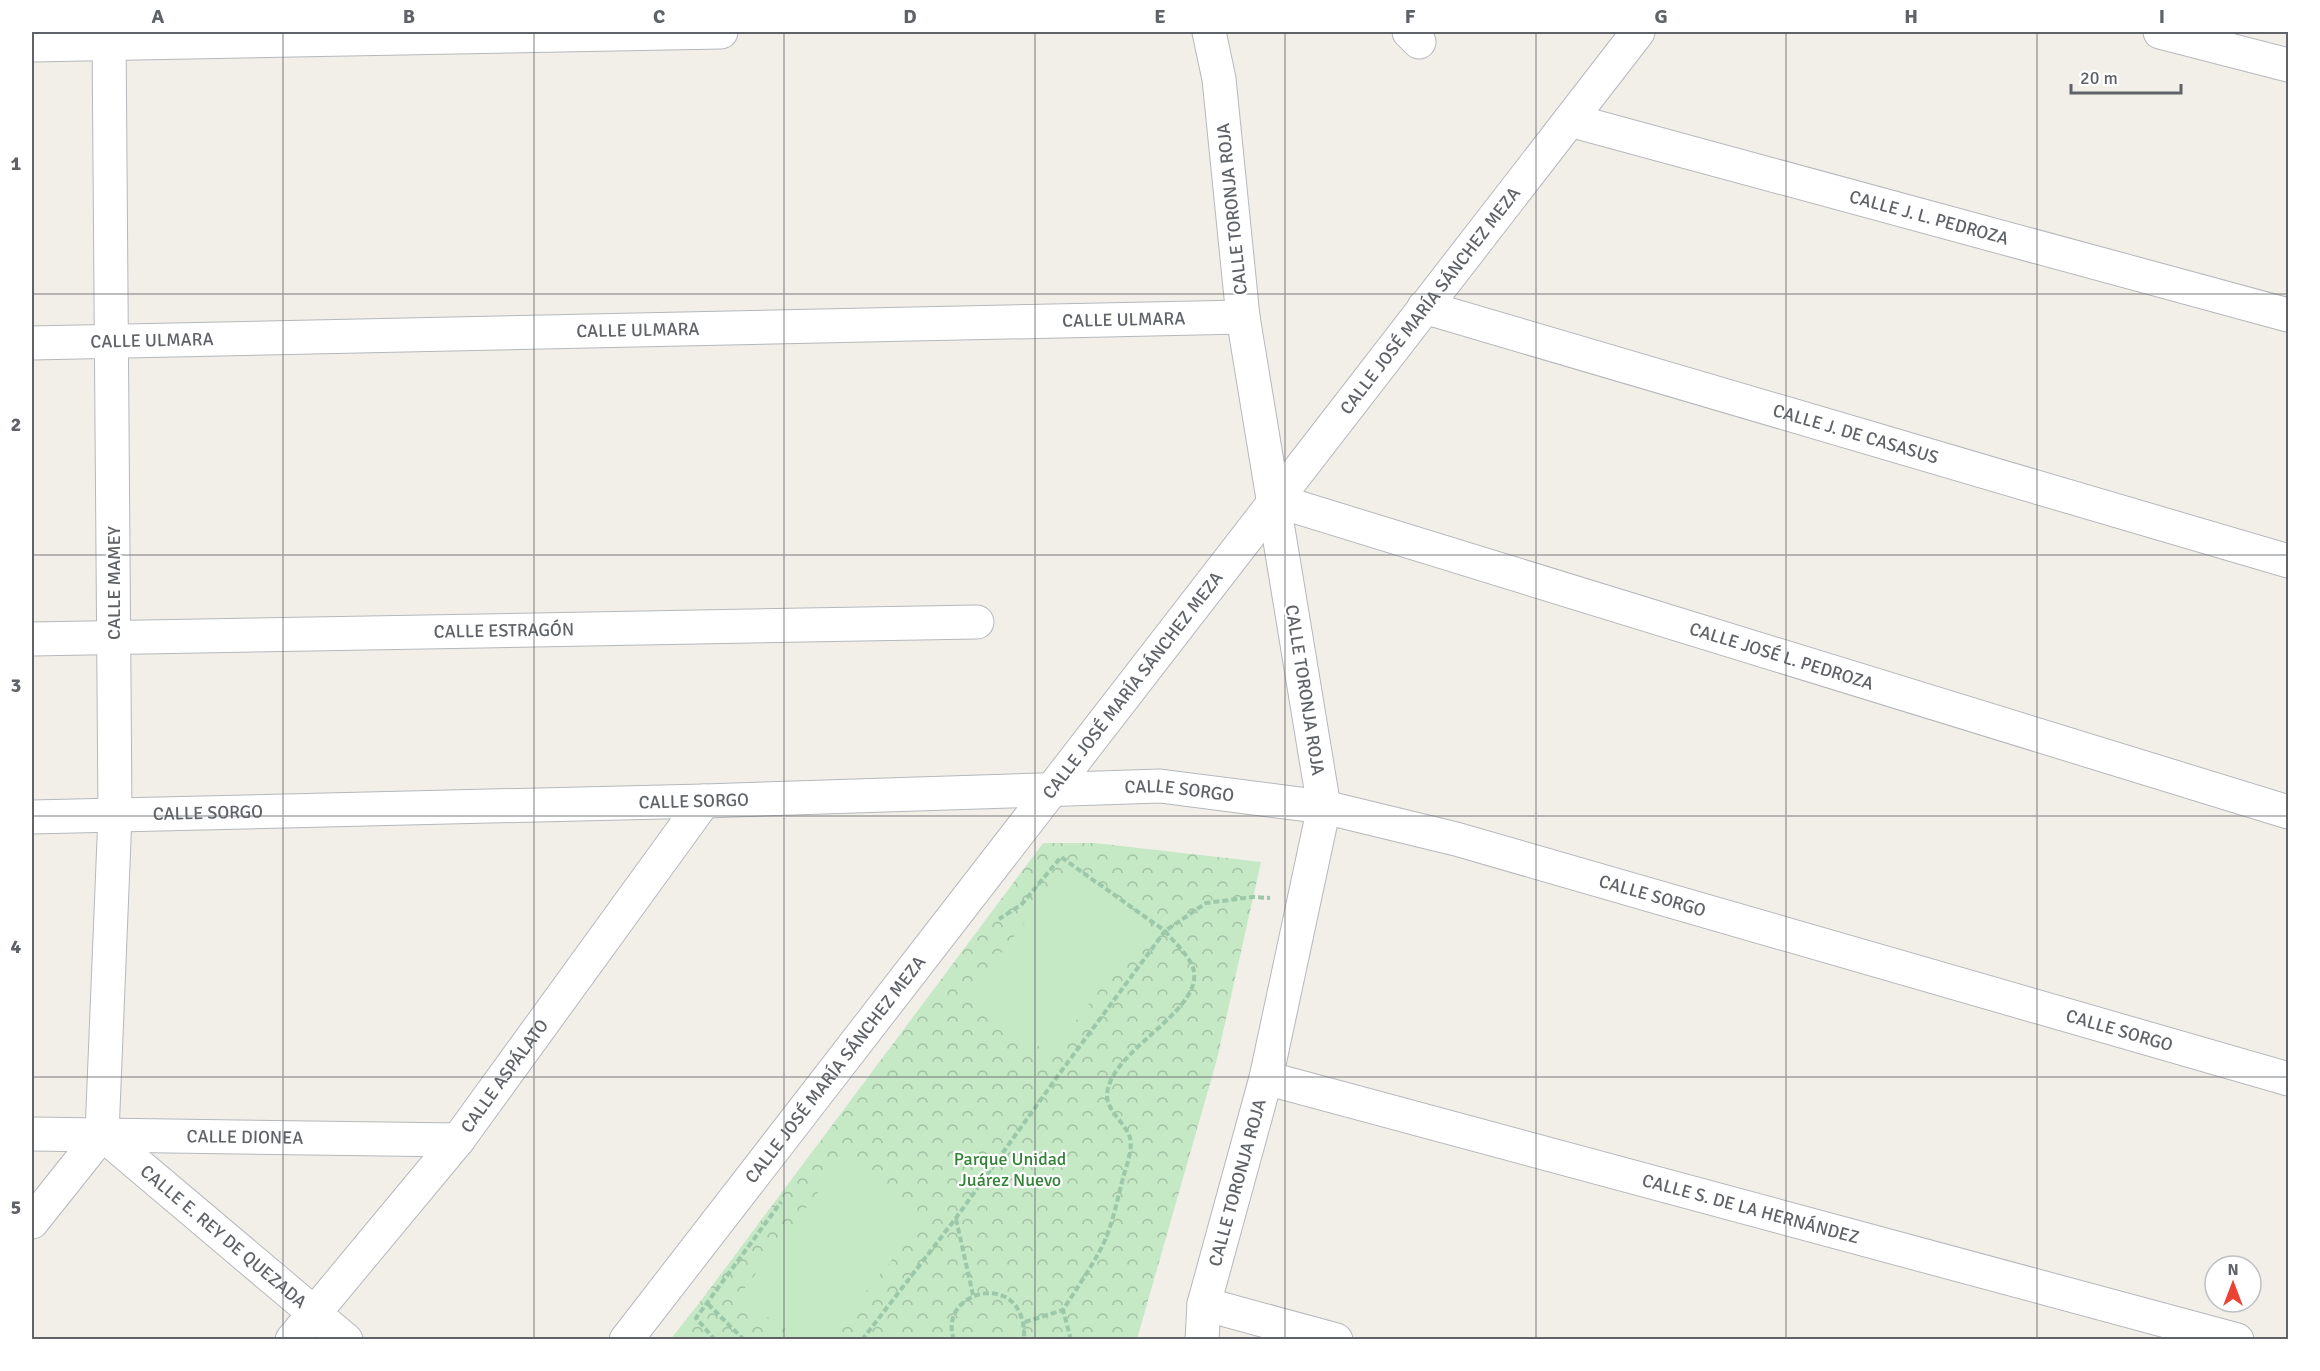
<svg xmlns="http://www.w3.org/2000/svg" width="2320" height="1371" viewBox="0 0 2320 1371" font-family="Signika,sans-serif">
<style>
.park{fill:url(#park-crowns)}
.garden{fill:#c5e8c5}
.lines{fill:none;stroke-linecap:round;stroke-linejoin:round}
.minor-casing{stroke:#b5b8bc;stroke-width:35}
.path{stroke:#9cc7a9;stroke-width:4;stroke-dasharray:6 3;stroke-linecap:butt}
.minor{stroke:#fff;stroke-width:33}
.grid{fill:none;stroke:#5f6368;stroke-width:1.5;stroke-opacity:0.55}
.labels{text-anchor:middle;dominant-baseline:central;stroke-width:4.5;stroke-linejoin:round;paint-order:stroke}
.street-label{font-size:18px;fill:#5f6368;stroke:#fff}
.park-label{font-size:18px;fill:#348238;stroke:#fff}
.neatline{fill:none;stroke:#5f6368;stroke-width:2}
.grid-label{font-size:20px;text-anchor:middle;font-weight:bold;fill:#5f6368}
</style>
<defs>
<pattern id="park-crowns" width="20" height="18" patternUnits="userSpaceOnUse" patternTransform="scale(1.5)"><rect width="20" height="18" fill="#c5e8c5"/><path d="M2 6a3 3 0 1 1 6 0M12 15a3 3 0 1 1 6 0" fill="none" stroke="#a3c0a4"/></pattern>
</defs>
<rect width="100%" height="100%" fill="#f1efe8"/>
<!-- park -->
<path class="park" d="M1043 843H1095L1261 862 1217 1059 1137 1339 670 1340 703 1298Z"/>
<!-- garden -->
<path class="garden" d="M1070 864 1151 923 1050 1054 968 996Z
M843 1160 926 1217 828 1339H800L738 1297Z"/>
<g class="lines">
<!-- minor casing -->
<g class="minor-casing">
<g id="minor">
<path d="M1409 32 1419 42"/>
<path d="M2160 32 2288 65"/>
<path d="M32 45 721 32"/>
<path id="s1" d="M1570 120 2288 315"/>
<path id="s2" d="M1424 307 2288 561"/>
<path id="s3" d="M32 343 1243 317"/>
<path id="s4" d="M1274 500 2288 812"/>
<path id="s5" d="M32 639 977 622"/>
<path id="s6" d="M32 817 704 801 1160 786 1324 807 1456 839 2288 1079"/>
<path id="s7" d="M1266 1078 2237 1340"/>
<path id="s8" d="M32 1134 458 1140"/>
<path d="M102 1134 115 815 109 32"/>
<path id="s9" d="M102 1134 346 1340"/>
<path d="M32 1222 102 1134"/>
<path d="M1204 1304 1336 1340"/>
<path id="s10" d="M292 1340 458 1140 704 801"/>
<path id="s11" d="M626 1340 1638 32"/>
<path id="s12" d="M1202 1340 1204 1304 1266 1078 1324 807 1243 317 1219 79 1209 32"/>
</g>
</g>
<!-- path -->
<path class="path" d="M956 1219 973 1295
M708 1304 744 1340
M1025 1322 1063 1310
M715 1340 696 1318 781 1202
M862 1340 956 1218 1057 1077 1165 931 1061 857 1021 905 999 919
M954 1340C936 1289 1028 1267 1024 1340
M1071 1340 1063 1310C1076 1289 1099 1257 1107 1235 1114 1217 1118 1197 1123 1178 1126 1167 1133 1150 1130 1138 1126 1123 1106 1111 1107 1094 1111 1047 1214 1007 1191 963 1185 952 1173 941 1165 931L1206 903 1253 897 1270 898"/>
<!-- minor -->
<use href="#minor" class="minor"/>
</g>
<!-- grid -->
<path class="grid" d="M283 32V1340M534 32V1340M784 32V1340M1035 32V1340M1285 32V1340M1536 32V1340M1786 32V1340M2037 32V1340M32 294H2288M32 555H2288M32 816H2288M32 1077H2288"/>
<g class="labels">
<!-- street labels -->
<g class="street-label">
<text transform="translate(1232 209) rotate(-96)">CALLE TORONJA ROJA</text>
<text stroke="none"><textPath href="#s1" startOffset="372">CALLE J. L. PEDROZA</textPath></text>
<text stroke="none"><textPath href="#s11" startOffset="1314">CALLE JOSÉ MARÍA SÁNCHEZ MEZA</textPath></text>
<text stroke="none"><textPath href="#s3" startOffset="1092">CALLE ULMARA</textPath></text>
<text stroke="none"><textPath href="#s3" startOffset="606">CALLE ULMARA</textPath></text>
<text stroke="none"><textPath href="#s3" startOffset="120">CALLE ULMARA</textPath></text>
<text stroke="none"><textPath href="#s2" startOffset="450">CALLE J. DE CASASUS</textPath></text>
<text transform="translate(114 583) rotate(-90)">CALLE MAMEY</text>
<text stroke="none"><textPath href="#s5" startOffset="472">CALLE ESTRAGÓN</textPath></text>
<text stroke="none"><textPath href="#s4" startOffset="531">CALLE JOSÉ L. PEDROZA</textPath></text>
<text stroke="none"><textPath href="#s11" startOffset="828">CALLE JOSÉ MARÍA SÁNCHEZ MEZA</textPath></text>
<text transform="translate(1305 690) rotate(81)">CALLE TORONJA ROJA</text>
<text stroke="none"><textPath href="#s6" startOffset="1148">CALLE SORGO</textPath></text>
<text stroke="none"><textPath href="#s6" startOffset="662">CALLE SORGO</textPath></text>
<text stroke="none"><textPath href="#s6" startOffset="176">CALLE SORGO</textPath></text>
<text stroke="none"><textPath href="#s6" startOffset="1634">CALLE SORGO</textPath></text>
<text stroke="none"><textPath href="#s6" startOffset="2120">CALLE SORGO</textPath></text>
<text stroke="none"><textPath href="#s11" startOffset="342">CALLE JOSÉ MARÍA SÁNCHEZ MEZA</textPath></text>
<text stroke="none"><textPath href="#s10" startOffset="339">CALLE ASPÁLATO</textPath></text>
<text stroke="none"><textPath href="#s8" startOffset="213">CALLE DIONEA</textPath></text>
<text stroke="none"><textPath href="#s12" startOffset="162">CALLE TORONJA ROJA</textPath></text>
<text stroke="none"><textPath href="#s7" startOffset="502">CALLE S. DE LA HERNÁNDEZ</textPath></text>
<text stroke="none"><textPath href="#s9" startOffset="159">CALLE E. REY DE QUEZADA</textPath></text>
</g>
<!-- park labels -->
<g class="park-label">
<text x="1010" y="1159">Parque Unidad<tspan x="1010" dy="21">Juárez Nuevo</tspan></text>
</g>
</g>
<!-- border -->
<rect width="2320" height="1371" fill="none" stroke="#ffffff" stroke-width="66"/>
<!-- north arrow -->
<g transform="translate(2233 1284)"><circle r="28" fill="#ffffff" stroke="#bfc1c3" stroke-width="1.5"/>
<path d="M0-4.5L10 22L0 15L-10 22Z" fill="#ea4335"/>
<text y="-9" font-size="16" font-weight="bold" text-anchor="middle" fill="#5f6368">N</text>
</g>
<!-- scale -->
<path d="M2071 84v9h110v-9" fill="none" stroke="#5f6368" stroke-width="3"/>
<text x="2080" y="84" font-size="18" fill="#5f6368" stroke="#ffffff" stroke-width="4.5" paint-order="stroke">20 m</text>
<rect x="33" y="33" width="2254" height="1305" class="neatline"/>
<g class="grid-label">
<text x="158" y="23">A</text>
<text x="409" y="23">B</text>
<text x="659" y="23">C</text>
<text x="910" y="23">D</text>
<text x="1160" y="23">E</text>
<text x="1410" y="23">F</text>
<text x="1661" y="23">G</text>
<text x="1911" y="23">H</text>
<text x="2162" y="23">I</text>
<text x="16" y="170">1</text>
<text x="16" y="431">2</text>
<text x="16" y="692">3</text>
<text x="16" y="953">4</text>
<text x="16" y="1214">5</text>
</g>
</svg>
